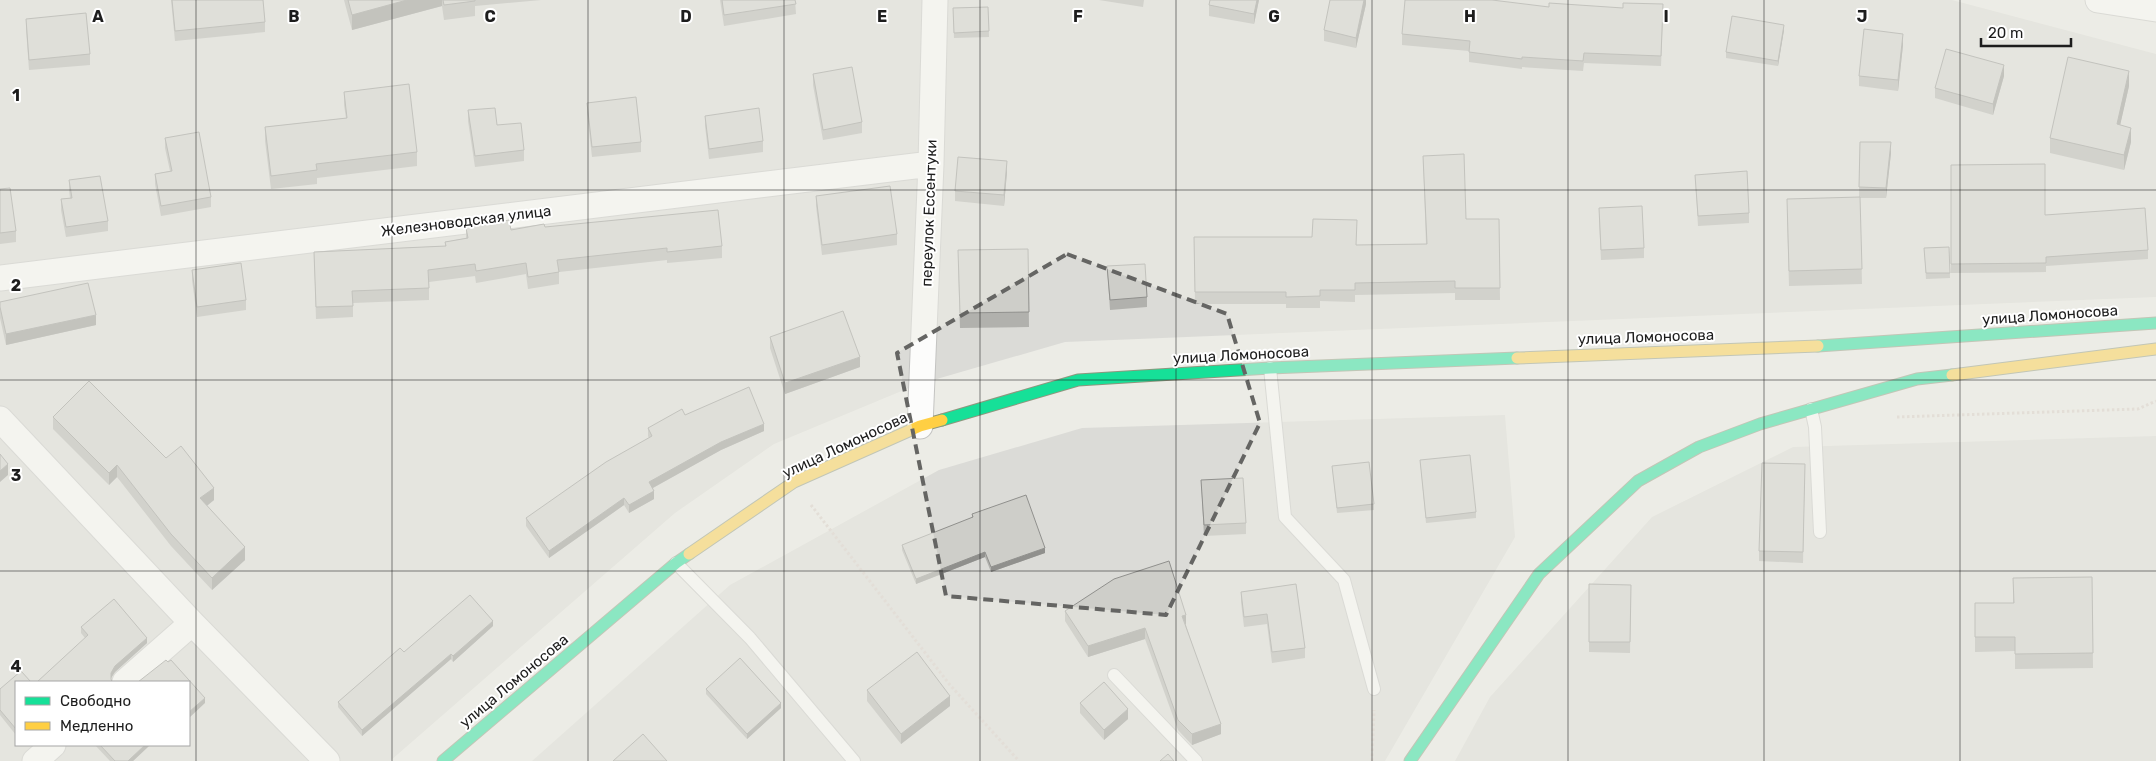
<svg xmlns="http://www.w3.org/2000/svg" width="2156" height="761" viewBox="0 0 2156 761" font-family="Rubik,sans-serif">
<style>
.residential{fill:#dbdbd7;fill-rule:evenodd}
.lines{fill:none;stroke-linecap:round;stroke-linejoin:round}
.lane-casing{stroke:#c4c4c2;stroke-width:14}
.street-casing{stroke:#c4c4c2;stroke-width:27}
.fast-casing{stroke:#8e977e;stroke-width:13}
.slow-casing{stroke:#8e977e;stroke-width:13}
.path{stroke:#d7ccc6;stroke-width:3;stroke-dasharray:2.5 2.5;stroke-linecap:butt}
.lane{stroke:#fcfcfb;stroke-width:12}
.street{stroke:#fcfcfb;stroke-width:25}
.fast{stroke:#16e098;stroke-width:11}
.slow{stroke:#ffcf43;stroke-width:11}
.wall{fill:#b1b1ad}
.shaded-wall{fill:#90908d}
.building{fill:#cecec9;stroke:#90908d}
.marked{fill:none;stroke:#656563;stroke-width:4;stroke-dasharray:10 6;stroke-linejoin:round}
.grid{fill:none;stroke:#1d1d1d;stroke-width:1;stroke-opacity:0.55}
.labels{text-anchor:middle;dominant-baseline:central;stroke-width:4;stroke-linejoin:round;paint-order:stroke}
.street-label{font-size:15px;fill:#1d1d1d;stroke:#fff}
.grid-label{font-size:16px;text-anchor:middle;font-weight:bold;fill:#1d1d1d;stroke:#fff;stroke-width:4;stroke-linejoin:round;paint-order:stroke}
</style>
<rect width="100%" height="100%" fill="#ecece6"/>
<!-- residential -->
<path class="residential" d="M0 0H1952L2156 54V297L1065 342 916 385 774 444 675 513 390 761H0ZM16 682H189V745H16Z
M1505 415 1515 537 1385 761H532L730 585 939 470 1082 428Z
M2156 436V761H1455L1490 697 1652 517 1793 447Z"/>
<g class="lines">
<!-- lane casing -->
<g class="lane-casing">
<path id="lane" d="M1270 368 1285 517 1344 580 1374 689
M1811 409 1815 427 1820 532
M676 563 750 638 854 761
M1114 675 1196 761"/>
</g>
<!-- street casing -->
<g class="street-casing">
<path id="street" d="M2098 0 2156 9
M0 278 931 164
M0 419 192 623 327 761
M920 426 931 164 935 0
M125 682 192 623
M35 761 53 745"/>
</g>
<!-- fast casing -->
<g class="fast-casing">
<path id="fast" d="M1818 346 2156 323
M942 420 1078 380 1270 368 1517 358
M443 761 676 563 689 554
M1410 761 1539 574 1638 481 1699 447 1760 424 1917 379 1952 375"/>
</g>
<!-- slow casing -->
<g class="slow-casing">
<path id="slow" d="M1517 358 1818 346
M1952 375 2156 349
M689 554 794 482 920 426 942 420"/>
</g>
<!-- path -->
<path class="path" d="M1897 417 2138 409 2156 401
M811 505 950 685 1019 761
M1372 761 1374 710"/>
<!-- lane -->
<use href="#lane" class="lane"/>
<!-- street -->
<use href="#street" class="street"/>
<!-- fast -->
<use href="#fast" class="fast"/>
<!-- slow -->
<use href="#slow" class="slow"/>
</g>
<!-- wall -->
<path class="wall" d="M171 0H263L265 22V32L175 41Z
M344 0H541L475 6V16L444 20 442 6 352 30Z
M720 0H795L796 14 724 26Z
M1099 0H1144L1143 7Z
M1210 0H1259L1254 24 1209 16V5Z
M1366 0V4L1356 48 1324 41V30Z
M988 7 989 37 954 38 953 8Z
M1549 7 1663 15 1661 66 1584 63 1583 71 1522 67V69L1469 62V51L1402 45V34Z
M26 19 90 54V65L29 70 26 29Z
M1784 30 1778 66 1726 58V52Z
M1903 45 1898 91 1859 86V76Z
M813 74 862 122V133L823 140 813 85Z
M2004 76 1993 115 1935 98V88Z
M2129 86 2120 125 2131 142 2124 170 2050 153V138Z
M344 92 417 152V166L317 178V184L271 189 265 141V127L346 118 344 105Z
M587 103 641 142V152L592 157 587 113Z
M468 110 497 125 524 150V161L475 167 468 121Z
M705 116 763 141V152L709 159 705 126Z
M165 138 211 197V207L161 216 155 184V174L170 171 165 148Z
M1860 142 1891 153 1886 198H1860L1862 284 1789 286 1787 214 1859 197Z
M1423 156 1466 219H1499L1500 300H1455V293L1355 295V302L1320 301V308H1286V304H1195L1194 237 1356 245 1426 244Z
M1951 165 2045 215 2148 250V259L2046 266V272L1951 273Z
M1007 172 1004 206 955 201V191Z
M1695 175 1749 213V223L1698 226Z
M69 180 108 221V231L66 237 61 210V199L70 198 69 190Z
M0 189 16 231V242L0 244Z
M816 196 897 234V245L822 255 816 206Z
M1599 218 1644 248V258L1601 260Z
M545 227 722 246V258L667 263V260L559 272V284L528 289 526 274 476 283 475 276 429 282V300L353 303V317L316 319 314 252 445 246V242L466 238V228L511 230Z
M1949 247 1950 278 1926 279 1924 248Z
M1028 249 1029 327 960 328 958 265Z
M1107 266 1147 297V307L1110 310Z
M192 270 246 300V310L197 317 192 280Z
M0 302 96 325 6 345 0 318Z
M770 337 860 367 785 394 770 348Z
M685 415 764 431 721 450 653 488 654 499 629 513 624 505 549 558 526 526V518L649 438 648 436V428Z
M53 417 166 458 214 500 207 506 245 560 212 590 171 546 117 477 109 485 53 429Z
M1420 460 1476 512V518L1426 523Z
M1805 464 1803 563 1759 561V551Z
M1332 466 1374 504V510L1337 513Z
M1201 480 1246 523V534L1204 536Z
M972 514 1045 553 991 572 985 557 916 584 902 550V545L972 518Z
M2092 577 2093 668 2015 669V651L1975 652V603H2013V578Z
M1296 584 1305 648V658L1272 663 1267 624 1244 627 1241 602V592Z
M1589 584 1631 585 1630 653 1589 652Z
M1065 611 1186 625 1221 734 1192 745 1178 730 1145 639 1088 657 1065 621Z
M493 626 453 662 451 659 362 736 338 707V702L404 652Z
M81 627 147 643 115 672 111 678V680L85 638 81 633Z
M16 682V735L0 715V689Z
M706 689 781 708 747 739 706 694Z
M867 690 950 706 901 744 867 701Z
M1080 703 1128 719 1104 740 1080 713Z
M95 745H150L133 761H110Z"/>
<!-- shaded-wall -->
<path class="shaded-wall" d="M407 0H442V6L352 30V15Z
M1257 0H1259L1254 24V14Z
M1364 0H1366V4L1356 48V38Z
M1784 25V30L1778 66V61Z
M1903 34V45L1898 91V80Z
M2004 65V76L1993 115V104Z
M2129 71V86L2117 139V124Z
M2131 128V142L2124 170V155Z
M1891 142V153L1886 198V188Z
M1007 161V172L1004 206V195Z
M96 315V325L6 345V334Z
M860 357V367L785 394V383Z
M764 424V431L721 450 649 490V482L721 442Z
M8 464V475L0 482V471Z
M117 465V477L109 485V473Z
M214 488V500L200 511V498Z
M654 491V499L629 513V505Z
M624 498V505L549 558V551Z
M245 547V560L212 590V578Z
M1045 548V553L991 572V567Z
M985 552V557L916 584V579Z
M1186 615V626L1182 616Z
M493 621V626L453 662V656Z
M1145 628V639L1088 657V646Z
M147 638V643L115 672 111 678V673L115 666Z
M451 654V659L362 736V730Z
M950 696V706L901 744V734Z
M205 698V703L189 718V712Z
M781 703V708L747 739V734Z
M1128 709V719L1104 740V730Z
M1221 724V734L1192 745V734Z
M145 745H150L133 761H128Z"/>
<!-- building -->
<path class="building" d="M172 0H263L265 22 175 31Z
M348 0H407L352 15Z
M443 0H475V1L444 5Z
M722 0H795L796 4 724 15Z
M1210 0H1257L1254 14 1209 5Z
M1330 0H1364L1356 38 1324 30Z
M1405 0H1492L1549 7V3L1623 8V3L1663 4 1661 56 1584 53 1583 61 1522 57V59L1469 52 1470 41 1402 34Z
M988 7 989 31 954 33 953 8Z
M86 13 90 54 29 60 26 19Z
M1732 16 1784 25 1778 61 1726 52Z
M1864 29 1903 34 1898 80 1859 76Z
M1946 49 2004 65 1993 104 1935 88Z
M2068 57 2129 71 2117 124 2131 128 2124 155 2050 138Z
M852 67 862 122 823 130 813 74Z
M409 84 417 152 316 164 317 170 271 176 265 127 347 118 344 92Z
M636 97 641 142 592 147 587 103Z
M495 108 497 125 521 123 524 150 475 156 468 110Z
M759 108 763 141 709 149 705 116Z
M199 132 211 197 161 206 155 174 172 171 165 138Z
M1860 142H1891L1886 188 1859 187Z
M1464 154 1466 219H1499L1500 288H1455V281L1355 283V290H1320V296L1286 297V292H1195L1194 237H1312L1313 219 1357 220 1356 245 1427 244 1423 156Z
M958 157 1007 161 1004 195 955 191Z
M2045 164V215L2145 208 2148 250 2046 257V263L1951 264V165Z
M1747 171 1749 213 1698 216 1695 175Z
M100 176 108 221 66 227 61 199 72 198 69 180Z
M890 186 897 234 822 245 816 196Z
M10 188 16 231 0 233V189Z
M1860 197 1862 269 1789 271 1787 199Z
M1642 206 1644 248 1601 250 1599 208Z
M718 210 722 246 667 252V248L557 260 559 272 528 277 526 263 476 271 475 264 428 270 429 288 352 291 353 306 316 307 314 252 446 246 445 242 468 238 466 228 509 220 511 230 544 224 545 227Z
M1949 247 1950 273H1926L1924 248Z
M1028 249 1029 312 960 313 958 250Z
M241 263 246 300 197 307 192 270Z
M1145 264 1147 297 1110 300 1107 266Z
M88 283 96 315 6 334 0 307V302Z
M843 311 860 357 785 383 770 337Z
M89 381 166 458 181 446 214 488 200 498 245 547 212 578 171 534 117 465 109 473 53 417Z
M749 387 764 424 721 442 649 482 654 491 629 505 624 498 549 551 526 518 606 462 652 436 648 428 682 409 685 415Z
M0 454 8 464 0 471Z
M1470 455 1476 512 1426 518 1420 460Z
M1369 462 1374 504 1337 508 1332 466Z
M1762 463 1805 464 1803 552 1759 551Z
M1243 478 1246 523 1204 525 1201 480Z
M1026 495 1045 548 991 567 985 552 916 579 902 545 973 517 972 514Z
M1169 561 1186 615 1182 616 1221 724 1192 734 1178 720 1145 628 1088 646 1065 611 1114 579Z
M2092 577 2093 653 2015 654V637H1975V603H2014L2013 578Z
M1296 584 1305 648 1272 652 1267 614 1244 617 1241 592Z
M1589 584 1631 585 1630 642H1589Z
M470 595 493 621 453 656 451 654 362 730 338 702 400 648 404 652Z
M114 599 147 638 115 666 111 673V679L112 682H37L88 635 81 627Z
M917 652 950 696 901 734 867 690Z
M740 658 781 703 747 734 706 689Z
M166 660 168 662 171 660 205 698 189 712V682H138Z
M21 671 31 682H16V729L0 710V689Z
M1104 682 1128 709 1104 730 1080 703Z
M643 734 667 761H613Z
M100 745H145L128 761H115Z
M1168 754 1174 761H1160Z"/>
<!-- marked area -->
<path d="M0 0H2156V761H0ZM1067 254 1227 314 1260 423 1166 615 946 596 897 353Z" fill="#ecece6" fill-opacity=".55" fill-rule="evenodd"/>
<path class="marked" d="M1067 254 1227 314 1260 423 1166 615 946 596 897 353Z"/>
<!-- grid -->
<path class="grid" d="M196 0V761M392 0V761M588 0V761M784 0V761M980 0V761M1176 0V761M1372 0V761M1568 0V761M1764 0V761M1960 0V761M0 190H2156M0 380H2156M0 571H2156"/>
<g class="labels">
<!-- street labels -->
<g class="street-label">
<text transform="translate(929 213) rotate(-88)">переулок Ессентуки</text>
<text transform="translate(466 221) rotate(-7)">Железноводская улица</text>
<text transform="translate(2050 315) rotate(-4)">улица Ломоносова</text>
<text transform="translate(1646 337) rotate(-2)">улица Ломоносова</text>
<text transform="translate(1241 355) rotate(-3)">улица Ломоносова</text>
<text transform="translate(845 445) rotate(-25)">улица Ломоносова</text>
<text transform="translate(514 681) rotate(-40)">улица Ломоносова</text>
</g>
</g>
<g class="grid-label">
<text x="98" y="22">A</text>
<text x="294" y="22">B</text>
<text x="490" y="22">C</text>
<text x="686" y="22">D</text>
<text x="882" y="22">E</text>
<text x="1078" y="22">F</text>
<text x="1274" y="22">G</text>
<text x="1470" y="22">H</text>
<text x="1666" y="22">I</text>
<text x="1862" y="22">J</text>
<text x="16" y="101">1</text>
<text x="16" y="291">2</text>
<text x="16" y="481">3</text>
<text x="16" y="672">4</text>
</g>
<!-- legend -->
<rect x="15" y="681" width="175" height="65" fill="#ffffff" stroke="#a5a5a5"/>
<rect x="25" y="697" width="25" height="8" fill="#16e098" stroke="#a5a5a5"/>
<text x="60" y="706" font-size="15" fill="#1d1d1d">Свободно</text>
<rect x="25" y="722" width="25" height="8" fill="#ffcf43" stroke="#a5a5a5"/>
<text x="60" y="731" font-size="15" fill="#1d1d1d">Медленно</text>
<!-- scale -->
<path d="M1981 38v8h90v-8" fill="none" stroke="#1d1d1d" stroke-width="2.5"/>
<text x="1988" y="38" font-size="15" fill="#1d1d1d" stroke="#ffffff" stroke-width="4" paint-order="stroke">20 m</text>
</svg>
